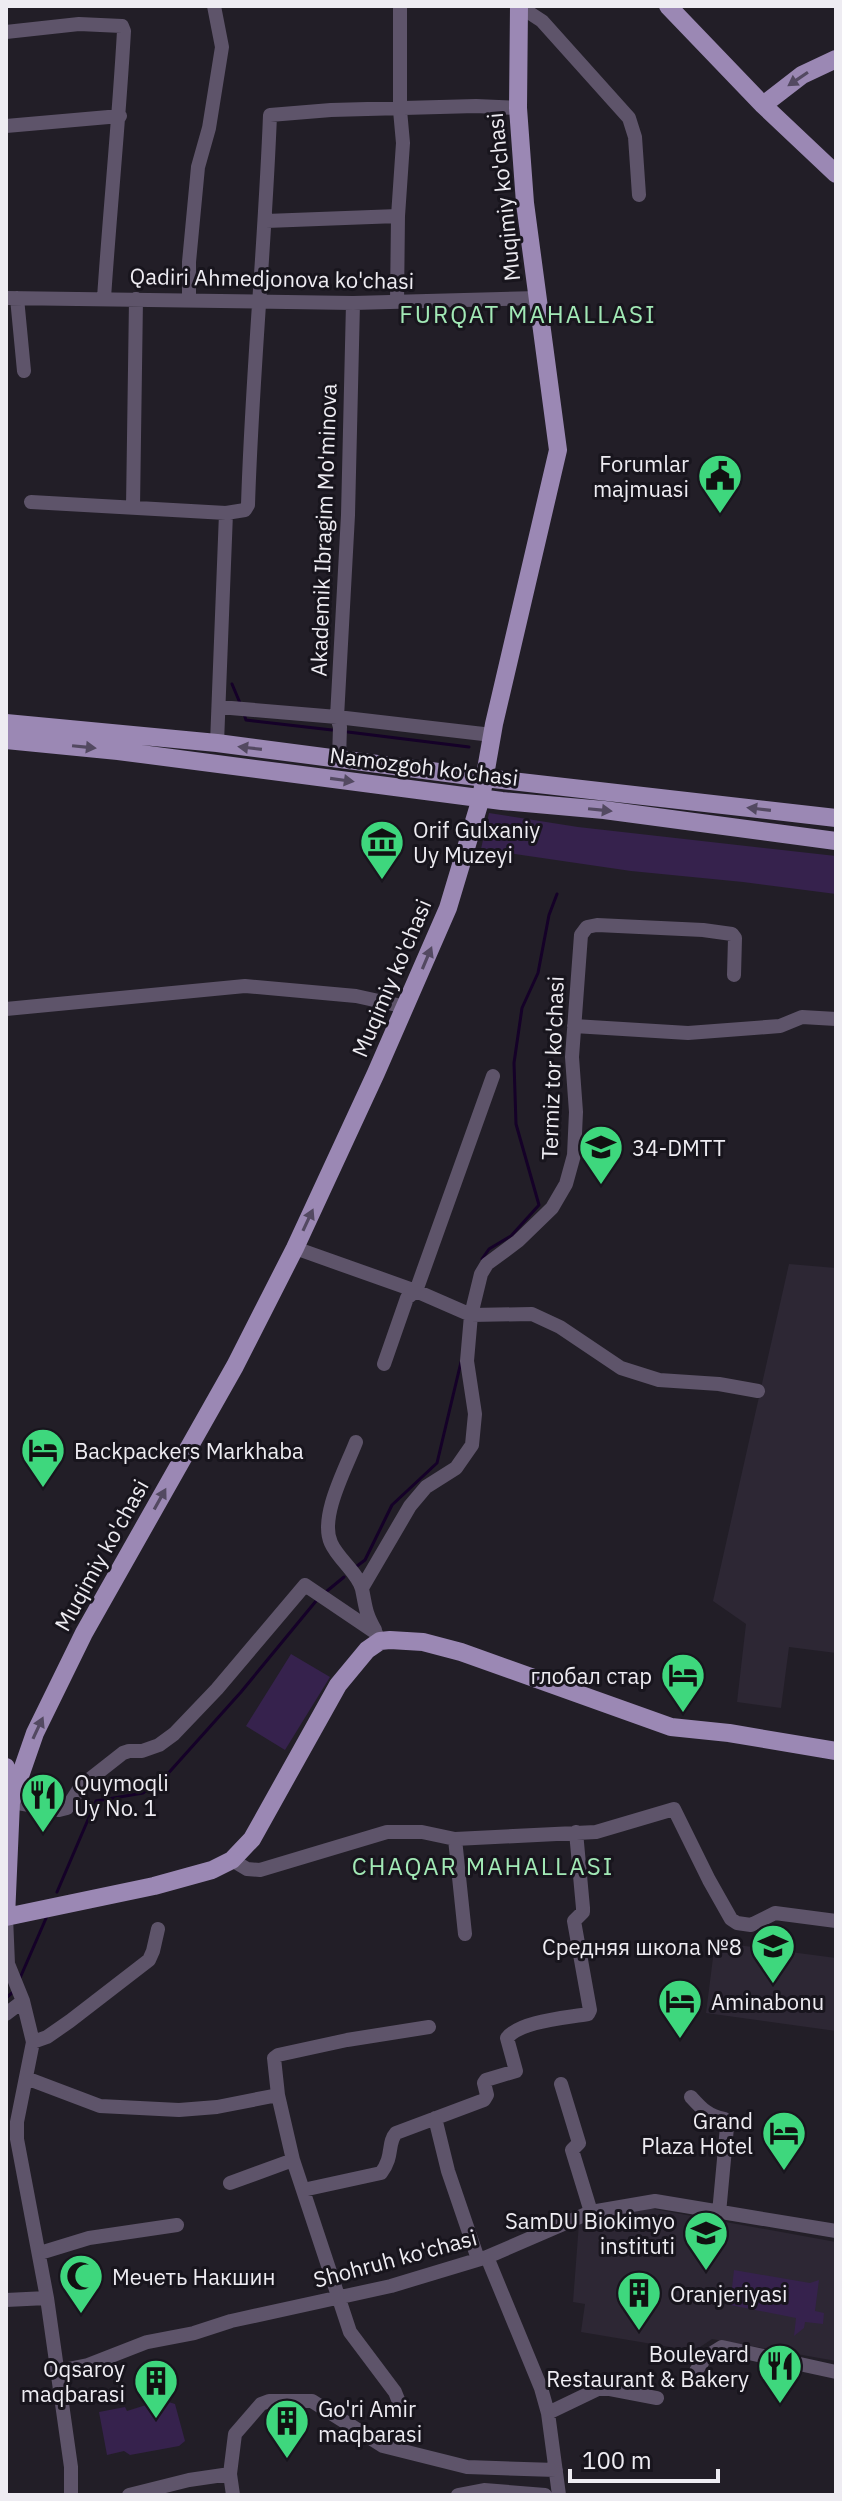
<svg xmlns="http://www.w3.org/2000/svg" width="842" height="2501" viewBox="0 0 842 2501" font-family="'IBM Plex Sans',sans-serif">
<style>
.built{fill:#2d2734}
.green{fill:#36224d}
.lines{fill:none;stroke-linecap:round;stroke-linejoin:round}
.stream{stroke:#150128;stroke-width:3}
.minor{stroke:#5e546a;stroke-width:14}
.major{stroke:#9b88b4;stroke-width:18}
.oneway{fill:#534961}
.labels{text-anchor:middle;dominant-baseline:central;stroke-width:6;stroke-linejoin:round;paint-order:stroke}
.street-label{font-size:22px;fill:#eeecf2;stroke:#18151d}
.poi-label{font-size:22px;fill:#eeecf2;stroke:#18151d;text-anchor:start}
.neighbourhood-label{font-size:24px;letter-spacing:2px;fill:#a2e9b6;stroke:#18151d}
</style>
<rect width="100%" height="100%" fill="#221e27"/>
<!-- built -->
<path class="built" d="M789 1264 836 1268V1653L789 1647 781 1708 737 1702 746 1624 713 1601Z
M715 1942 836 1958V2031L706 2013Z
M648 2208 836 2242V2361L712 2339 694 2351 581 2332 585 2304 573 2302 579 2223 598 2217Z"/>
<!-- green -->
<path class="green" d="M489 813 578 827 836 856V894L743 882 631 871 481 849Z
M291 1654 330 1677 285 1750 246 1726Z
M734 2270 810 2283 819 2280 815 2311 824 2313 823 2324 805 2322 804 2328 794 2336 796 2318 730 2305Z
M162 2400 175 2404 185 2441 179 2446 130 2455 124 2451 107 2455 99 2412 125 2407 127 2411Z"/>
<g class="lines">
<!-- stream -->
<path class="stream" d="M232 684 240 703
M244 714 246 720 332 730
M348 732 469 747
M482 1259 489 1249 511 1236 539 1205 516 1124 514 1063 522 1008 538 973 549 915 557 894
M357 1566 365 1560 392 1505 437 1463 461 1362
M327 1591 344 1577
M57 1892 96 1801 143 1793 164 1778 241 1692 316 1601
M20 1978 47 1916
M6 1998 13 1992"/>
<!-- minor -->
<path class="minor" d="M519 6 542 21 629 118 635 137 639 195
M6 32 79 24 122 26 124 31C119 120 110 209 104 298
M6 126 120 116
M266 221 398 216
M6 298 353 303 538 298
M17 298 24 371
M189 299V262L198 167 209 128 222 47 214 6
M397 302 398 216 403 143 400 110V6
M31 502 226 513
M133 507 136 299
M219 707 337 717 492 735
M217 743 226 513 245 510 248 505C252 375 265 245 270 115L331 110 476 106 518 108
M339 759 340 727 337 717 348 515 353 303
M6 1009 245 986 356 996 406 1007
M574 1026 688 1033 780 1026 802 1017 836 1019
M295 1248 416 1291 471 1315 532 1314 560 1327 621 1368 659 1380 719 1384 758 1391
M384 1364 407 1298 416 1291 493 1076
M356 1442C346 1468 319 1517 331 1543 338 1559 358 1573 362 1589 366 1608 365 1612 375 1630
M362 1588 410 1506 426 1487 456 1468 472 1445 475 1414 467 1361 471 1315 481 1274 487 1264 518 1241 552 1208 566 1184 574 1155 576 1112 572 1057 581 935 587 927 597 925 703 930 732 934 735 938 734 975
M6 1801 59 1810 67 1808 81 1786 123 1753 129 1751H142L159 1745 174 1734 217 1689 305 1585 376 1633
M455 1839 465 1934
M232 1860 247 1869 260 1870 387 1832H422L455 1839 596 1832 674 1809 709 1880 731 1919 737 1923 751 1925 775 1913 836 1921
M6 1917 8 1964 23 2001 33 2042 17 2122V2139L47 2298 71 2467V2495
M6 2014 23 2001
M33 2042 47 2037 70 2021 149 1960 153 1951 158 1929
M26 2078 100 2106 179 2110 217 2107 278 2095 293 2160 350 2332 395 2392 403 2412
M561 2084 579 2143 572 2150 591 2212
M278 2095 274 2058 278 2055 347 2040 429 2027
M691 2097C701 2108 708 2116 724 2119L727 2127 719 2213
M435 2118 448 2171 478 2259
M230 2183 293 2160
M303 2190 381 2173C394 2156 387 2143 396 2133L484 2100 487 2095 484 2083 486 2080 516 2071 507 2038C520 2021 566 2018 588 2014L590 2010 574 1921 583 1912V1908L576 1832
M40 2253 89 2238 177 2225
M487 2257 541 2388 548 2413 559 2495
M6 2300 47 2298
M58 2371 88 2365 147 2342 194 2333 231 2321 391 2286 487 2257 591 2212 655 2201 836 2231
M696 2371 706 2357 722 2347 836 2372
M548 2413 598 2389H610L657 2398
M129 2495 189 2480 230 2474
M233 2495 230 2474 235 2434 261 2404 269 2401H312L383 2446 467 2467 556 2470
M458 2495 484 2490 545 2495"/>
<!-- major -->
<path class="major" d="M668 6 763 105 836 174
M763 105 802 75 836 59
M6 723 217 743 485 778 836 818
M6 740 118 751 502 801 604 810 836 841
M6 1767 11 1802 6 1917
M11 1802 35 1733 84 1633 235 1366 295 1248 376 1073 448 908 481 798 494 724 558 450 525 203 518 108 519 6
M6 1917 154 1886 212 1870 232 1860 252 1839 338 1685 367 1650 380 1641 390 1640 423 1642 461 1652 671 1727 729 1733 836 1751"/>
</g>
<!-- one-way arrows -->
<defs><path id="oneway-solid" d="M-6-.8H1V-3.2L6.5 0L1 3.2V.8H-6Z" transform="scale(2)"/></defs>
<g class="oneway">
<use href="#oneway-solid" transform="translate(798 79) rotate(146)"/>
<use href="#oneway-solid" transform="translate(84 747) rotate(6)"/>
<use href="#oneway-solid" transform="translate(250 748) rotate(-173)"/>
<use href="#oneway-solid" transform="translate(342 780) rotate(8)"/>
<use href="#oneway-solid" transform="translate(759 809) rotate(-173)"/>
<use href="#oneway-solid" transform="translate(600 810) rotate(6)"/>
<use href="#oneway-solid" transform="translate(427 958) rotate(-67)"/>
<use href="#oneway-solid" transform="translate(308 1220) rotate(-65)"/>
<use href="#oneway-solid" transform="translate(160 1499) rotate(-61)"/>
<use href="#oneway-solid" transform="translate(38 1728) rotate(-65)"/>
</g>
<!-- icons -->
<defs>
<g id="civic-pin" transform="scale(2.3)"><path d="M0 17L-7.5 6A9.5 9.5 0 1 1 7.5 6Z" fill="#3ed77d" stroke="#18151d"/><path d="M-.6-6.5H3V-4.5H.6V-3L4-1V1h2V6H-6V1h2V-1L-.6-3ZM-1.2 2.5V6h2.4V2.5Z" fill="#111"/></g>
<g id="museum-pin" transform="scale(2.3)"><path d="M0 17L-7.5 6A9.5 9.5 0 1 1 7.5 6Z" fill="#3ed77d" stroke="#18151d"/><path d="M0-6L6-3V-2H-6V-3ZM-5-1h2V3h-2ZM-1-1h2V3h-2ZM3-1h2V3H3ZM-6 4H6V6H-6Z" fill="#111"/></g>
<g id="school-pin" transform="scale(2.3)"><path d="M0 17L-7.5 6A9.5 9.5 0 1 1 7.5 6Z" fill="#3ed77d" stroke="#18151d"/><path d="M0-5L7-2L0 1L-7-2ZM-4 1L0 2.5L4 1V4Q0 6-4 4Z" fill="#111"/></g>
<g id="hotel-pin" transform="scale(2.3)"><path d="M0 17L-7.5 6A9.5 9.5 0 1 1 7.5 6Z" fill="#3ed77d" stroke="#18151d"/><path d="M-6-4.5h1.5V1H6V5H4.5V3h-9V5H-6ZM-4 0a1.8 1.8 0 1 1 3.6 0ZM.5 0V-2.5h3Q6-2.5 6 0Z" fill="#111"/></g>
<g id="restaurant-pin" transform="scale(2.3)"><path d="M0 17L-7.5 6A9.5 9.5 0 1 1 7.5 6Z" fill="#3ed77d" stroke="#18151d"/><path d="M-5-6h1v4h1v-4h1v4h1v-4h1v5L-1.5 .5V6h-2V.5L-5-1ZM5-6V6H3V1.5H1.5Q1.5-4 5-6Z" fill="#111"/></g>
<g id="university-pin" transform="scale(2.3)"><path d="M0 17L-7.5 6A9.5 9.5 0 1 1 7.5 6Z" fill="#3ed77d" stroke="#18151d"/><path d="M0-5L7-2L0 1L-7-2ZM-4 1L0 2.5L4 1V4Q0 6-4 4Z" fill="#111"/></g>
<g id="mosque-pin" transform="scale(2.3)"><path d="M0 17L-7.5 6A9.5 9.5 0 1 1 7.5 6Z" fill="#3ed77d" stroke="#18151d"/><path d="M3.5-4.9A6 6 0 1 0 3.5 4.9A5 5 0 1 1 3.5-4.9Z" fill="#111"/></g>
<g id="building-pin" transform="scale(2.3)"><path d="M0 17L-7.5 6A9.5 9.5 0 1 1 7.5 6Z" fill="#3ed77d" stroke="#18151d"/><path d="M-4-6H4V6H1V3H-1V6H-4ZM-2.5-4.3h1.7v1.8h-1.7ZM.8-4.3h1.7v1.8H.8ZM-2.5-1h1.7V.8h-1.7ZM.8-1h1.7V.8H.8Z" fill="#111"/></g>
</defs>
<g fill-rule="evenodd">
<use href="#civic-pin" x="720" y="476"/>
<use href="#museum-pin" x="382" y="842"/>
<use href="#school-pin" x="601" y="1147"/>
<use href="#hotel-pin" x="43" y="1450"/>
<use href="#hotel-pin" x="683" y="1675"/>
<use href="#restaurant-pin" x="43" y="1795"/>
<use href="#school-pin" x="773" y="1946"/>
<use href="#hotel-pin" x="680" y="2001"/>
<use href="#hotel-pin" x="784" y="2133"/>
<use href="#university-pin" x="706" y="2233"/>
<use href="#mosque-pin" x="81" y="2276"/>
<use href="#building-pin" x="639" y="2293"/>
<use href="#restaurant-pin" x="780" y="2366"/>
<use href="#building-pin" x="156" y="2381"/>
<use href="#building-pin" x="287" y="2421"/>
</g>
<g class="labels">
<!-- street labels -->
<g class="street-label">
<text transform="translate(503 197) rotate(-96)">Muqimiy ko'chasi</text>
<text transform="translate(272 278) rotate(1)">Qadiri Ahmedjonova ko'chasi</text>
<text transform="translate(323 530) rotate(-88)">Akademik Ibragim Mo'minova</text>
<text transform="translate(424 766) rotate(7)">Namozgoh ko'chasi</text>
<text transform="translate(391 978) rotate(-67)">Muqimiy ko'chasi</text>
<text transform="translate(552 1068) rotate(-88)">Termiz tor ko'chasi</text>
<text transform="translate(101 1555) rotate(-61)">Muqimiy ko'chasi</text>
<text transform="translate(395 2258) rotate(-15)">Shohruh ko'chasi</text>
</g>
<!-- poi labels -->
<g class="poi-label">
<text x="689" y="463" text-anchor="end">Forumlar<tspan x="689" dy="25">majmuasi</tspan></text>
<text x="413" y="829">Orif Gulxaniy<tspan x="413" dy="25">Uy Muzeyi</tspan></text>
<text x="632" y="1147">34-DMTT</text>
<text x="74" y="1450">Backpackers Markhaba</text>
<text x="652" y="1675" text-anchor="end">глобал стар</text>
<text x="74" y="1782">Quymoqli<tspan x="74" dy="25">Uy No. 1</tspan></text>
<text x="742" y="1946" text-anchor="end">Средняя школа №8</text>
<text x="711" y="2001">Aminabonu</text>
<text x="753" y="2120" text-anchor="end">Grand<tspan x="753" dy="25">Plaza Hotel</tspan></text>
<text x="675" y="2220" text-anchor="end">SamDU Biokimyo<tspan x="675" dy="25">instituti</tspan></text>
<text x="112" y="2276">Мечеть Накшин</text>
<text x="670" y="2293">Oranjeriyasi</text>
<text x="749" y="2353" text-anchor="end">Boulevard<tspan x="749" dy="25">Restaurant &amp; Bakery</tspan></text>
<text x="125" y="2368" text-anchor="end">Oqsaroy<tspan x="125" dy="25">maqbarasi</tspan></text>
<text x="318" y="2408">Go'ri Amir<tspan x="318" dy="25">maqbarasi</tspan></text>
</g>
<!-- neighbourhood labels -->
<g class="neighbourhood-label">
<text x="528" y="314">FURQAT MAHALLASI</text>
<text x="483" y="1866">CHAQAR MAHALLASI</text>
</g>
</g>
<!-- border -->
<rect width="842" height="2501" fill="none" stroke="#eeecf2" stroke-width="16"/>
<!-- scale -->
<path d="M570 2469v12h148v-12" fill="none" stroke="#eeecf2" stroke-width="4"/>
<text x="582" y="2469" font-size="24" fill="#eeecf2" stroke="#18151d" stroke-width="6" paint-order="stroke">100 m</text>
</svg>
